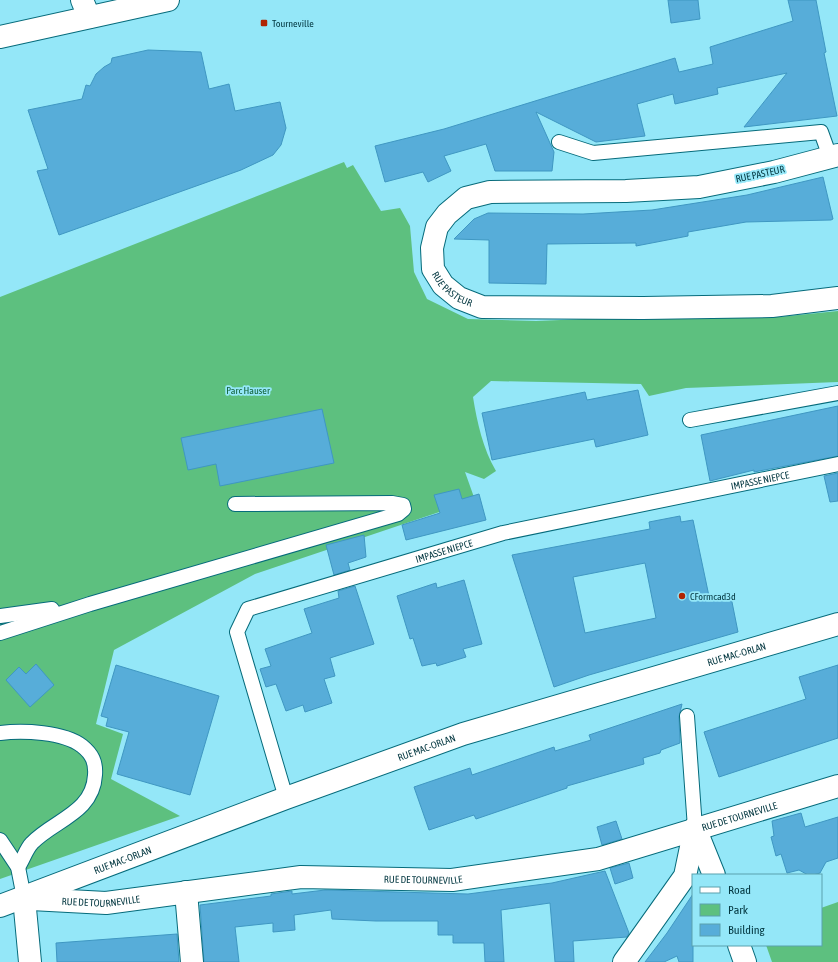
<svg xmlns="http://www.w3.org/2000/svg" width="838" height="962" viewBox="0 0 838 962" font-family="'Asap Condensed',sans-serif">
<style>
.green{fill:#5dc07f}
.building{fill:#57add9;stroke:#3f97c2;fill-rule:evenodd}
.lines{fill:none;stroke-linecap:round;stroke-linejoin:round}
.lane-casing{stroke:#066b7b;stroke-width:16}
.street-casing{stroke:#066b7b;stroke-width:24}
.secondary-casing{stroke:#066b7b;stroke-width:24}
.lane{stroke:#fff;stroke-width:14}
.street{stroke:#fff;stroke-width:22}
.secondary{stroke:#fff;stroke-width:22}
.poi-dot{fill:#b02403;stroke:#94e7f8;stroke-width:1.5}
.labels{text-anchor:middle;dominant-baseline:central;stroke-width:3.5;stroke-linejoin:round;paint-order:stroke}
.poi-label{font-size:10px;fill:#033740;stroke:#94e7f8;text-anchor:start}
.street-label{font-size:10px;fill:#033740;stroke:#94e7f8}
.park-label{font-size:10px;fill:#0e5e32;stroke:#94e7f8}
</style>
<rect width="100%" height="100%" fill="#94e7f8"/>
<!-- green -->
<path class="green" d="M344 162 347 168 353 165 381 211 400 208 410 226 414 272 427 299 468 319 536 321 634 317H778L838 311V382L686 388 649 396 641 384 491 381 473 397C477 422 483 449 496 471L484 479 465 472 475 500 255 574 114 650 96 724 123 734 111 779 180 816 0 879V297Z
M838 902V962H772L766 945H821V908Z"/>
<!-- building -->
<path class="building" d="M668 0H698L700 19 671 23Z
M788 0H816L826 52 824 53 837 116 744 127 787 73 717 88 718 94 675 104 673 94 637 104 645 136 596 142 536 112 554 152 552 171H495L486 144 444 156 451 171 428 182 423 172 385 182 375 146 444 129 675 58 679 72 713 64 710 47 793 21Z
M148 50 201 52 209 89 229 84 235 111 280 102 286 128 281 145 273 155 241 170 59 235 37 171 48 169 28 110 82 99 86 85 90 86 96 74 104 67 111 63 112 58Z
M823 177 833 219 831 220 746 222 688 232V236L636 246V243L547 244 546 284 489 283V240L454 239 474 219 488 213 583 214 652 210 747 195Z
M638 390 648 435 596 447 594 439 492 460 482 413 585 392 587 400Z
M838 406V456L754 472V470L710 481 701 435Z
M322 409 334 463 220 486 216 464 188 470 181 438Z
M838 473V501L830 502 824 476Z
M459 489 462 499 479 494 486 520 406 540 402 525 440 513 434 495Z
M680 516 681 522 693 520 710 601 731 597 738 632 589 675 554 687 512 555 650 529 649 522ZM645 563 656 618 585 633 573 577Z
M364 535 366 557 348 563 350 570 334 575 326 545Z
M464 580 482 644 463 649 466 657 437 666 436 663 422 666 413 638 410 639 397 596 436 583 437 588Z
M355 586 374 644 330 658 335 676 324 679 332 703 305 712 303 705 286 711 276 684 266 687 260 669 271 666 265 649 312 633 304 609 339 598 338 591Z
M36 664 54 685 30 707 6 680 19 667 26 674Z
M116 665 219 696 190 795 117 774 129 732 106 726 108 718 101 716Z
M838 665V738L719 777 704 732 806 699 799 677Z
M682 704 679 717 680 743 661 750 660 753 643 758 644 764 567 786V788L476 819 474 815 429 830 414 787 470 768 472 775 554 747 555 751 591 740 589 735Z
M801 813 805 827 838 817V858L826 862 820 873 813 875H808L799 870 787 873 781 854 776 856 771 837 774 836 772 821Z
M616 821 622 839 602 845 597 827Z
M629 863 633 878 615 884 610 868Z
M605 871 629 933 627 937 573 941 574 962H555L550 903 501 910 504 962H485L484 943H453V935H438V921H376L332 919 331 910 294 915 295 930 273 932V923L235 927 239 962H204L200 905 271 896V894L292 891V894L325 890 468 894 552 883Z
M693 894V962H679L677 956 664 962H645L667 933Z
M177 934 179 962H57L56 943Z"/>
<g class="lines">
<!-- lane casing -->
<g class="lane-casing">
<g id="lane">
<path d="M559 142 593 153 821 132 830 157"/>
<path d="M690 420 838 393"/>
<path d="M0 616 52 609"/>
<path d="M0 633 90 604 398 514 404 509 403 505 392 503 235 504"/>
<path d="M687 716 695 828"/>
<path d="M0 733C23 730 64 732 82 746 92 754 96 762 95 775 93 813 54 820 32 843 26 849 23 860 18 867"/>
<path id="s1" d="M286 798 237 632 248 609 503 533 838 464"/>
<path d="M0 840 18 867 24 898"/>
</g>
</g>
<!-- street casing -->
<g class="street-casing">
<g id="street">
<path d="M82 0 89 17"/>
<path id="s2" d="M838 155 774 172 699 187 626 191 490 192 466 198 447 214 437 227 432 248 433 269 443 285 459 298 482 307 643 308 772 306 838 298"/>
<path d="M695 828 714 875"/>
<path d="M186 892 192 962"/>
<path d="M24 898 30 962"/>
<path id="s3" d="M31 899 106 903 301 877 452 880 598 859 838 786"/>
<path id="s4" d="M0 906 286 798 463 734 838 624"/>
<path d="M739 945 745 962"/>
<path d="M624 962 685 876 695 828"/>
</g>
</g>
<!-- secondary casing -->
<g class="secondary-casing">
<path id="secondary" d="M0 37 168 0"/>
</g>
<!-- lane -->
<use href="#lane" class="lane"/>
<!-- street -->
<use href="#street" class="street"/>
<!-- secondary -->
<use href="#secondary" class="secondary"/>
</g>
<!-- markers -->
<g class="poi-dot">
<rect x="260" y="19" width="8" height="8" rx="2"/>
<circle cx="682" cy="596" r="4"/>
</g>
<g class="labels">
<!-- poi labels -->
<g class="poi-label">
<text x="272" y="23">Tourneville</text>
<text x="690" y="596">CFormcad3d</text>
</g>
<!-- street labels -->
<g class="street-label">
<text transform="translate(760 174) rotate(-12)">RUE PASTEUR</text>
<text stroke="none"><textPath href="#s2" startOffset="489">RUE PASTEUR</textPath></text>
<text stroke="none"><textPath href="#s1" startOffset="727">IMPASSE NIEPCE</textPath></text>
<text stroke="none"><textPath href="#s1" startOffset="403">IMPASSE NIEPCE</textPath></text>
<text stroke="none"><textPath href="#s4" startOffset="779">RUE MAC-ORLAN</textPath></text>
<text stroke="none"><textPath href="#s4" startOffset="455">RUE MAC-ORLAN</textPath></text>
<text stroke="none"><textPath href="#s3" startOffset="718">RUE DE TOURNEVILLE</textPath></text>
<text stroke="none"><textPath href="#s4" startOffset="131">RUE MAC-ORLAN</textPath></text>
<text stroke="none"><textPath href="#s3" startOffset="394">RUE DE TOURNEVILLE</textPath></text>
<text stroke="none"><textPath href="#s3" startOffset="70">RUE DE TOURNEVILLE</textPath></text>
</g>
<!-- park labels -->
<g class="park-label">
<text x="248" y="390">Parc Hauser</text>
</g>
</g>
<!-- legend -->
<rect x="692" y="874" width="130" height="72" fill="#94e7f8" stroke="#5aa1ae"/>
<rect x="700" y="887" width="20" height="6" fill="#ffffff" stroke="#5aa1ae"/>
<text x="728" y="894" font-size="12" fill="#033740">Road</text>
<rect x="700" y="904" width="20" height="12" fill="#5dc07f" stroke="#5aa1ae"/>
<text x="728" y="914" font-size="12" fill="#033740">Park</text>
<rect x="700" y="924" width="20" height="12" fill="#57add9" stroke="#5aa1ae"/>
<text x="728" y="934" font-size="12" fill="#033740">Building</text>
</svg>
